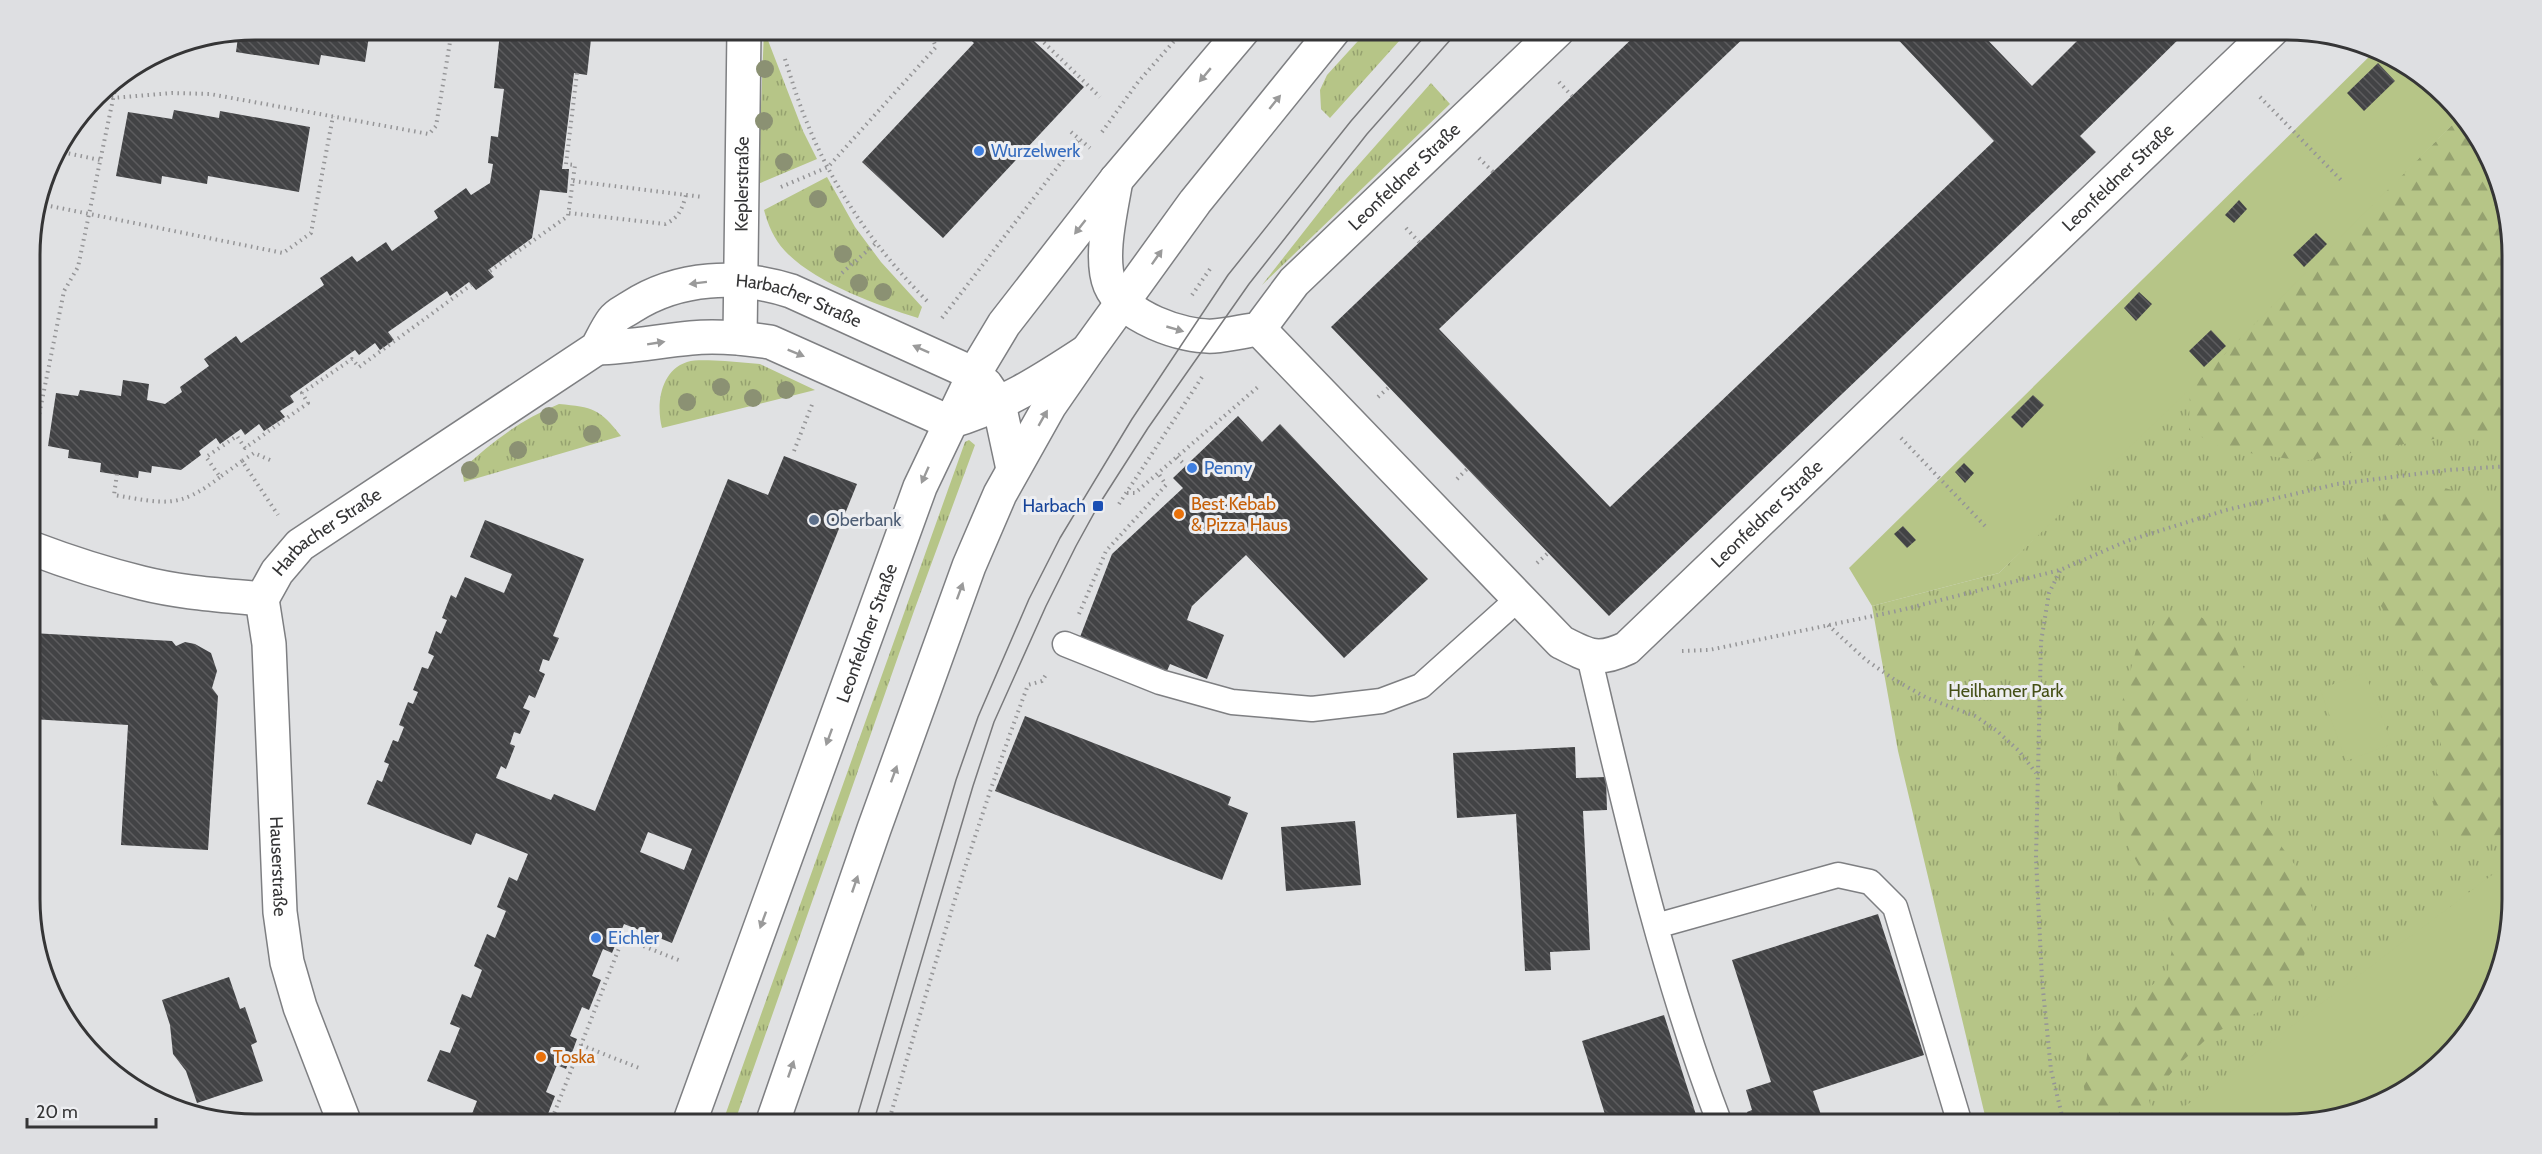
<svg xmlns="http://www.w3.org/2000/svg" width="2542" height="1154" viewBox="0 0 2542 1154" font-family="Cabin,sans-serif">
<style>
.grass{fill:url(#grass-tufts)}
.forest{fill:url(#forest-firs)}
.garden{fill:#b6c587}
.building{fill:url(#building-back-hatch);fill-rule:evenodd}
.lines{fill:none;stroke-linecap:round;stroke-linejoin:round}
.lane-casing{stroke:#7e7f82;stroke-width:27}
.street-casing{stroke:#7e7f82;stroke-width:36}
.primary-casing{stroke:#7e7f82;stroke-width:36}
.path{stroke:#959597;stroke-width:4;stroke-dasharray:1.5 4.5;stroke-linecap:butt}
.lane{stroke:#fff;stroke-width:24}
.street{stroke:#fff;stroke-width:33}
.primary{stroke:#fff;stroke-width:33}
.tram{stroke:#79797b;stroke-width:1.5}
.tree{fill:#8b9173}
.oneway{fill:#9a9a9a}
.shop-dot{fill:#3f7fe0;stroke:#edeef1;stroke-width:2}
.transit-dot{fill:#1a4fb4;stroke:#edeef1;stroke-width:2}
.food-dot{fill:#e8710a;stroke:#edeef1;stroke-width:2}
.service-dot{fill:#5c6f8a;stroke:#edeef1;stroke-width:2}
.labels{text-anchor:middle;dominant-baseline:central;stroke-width:6;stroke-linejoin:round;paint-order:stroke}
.shop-label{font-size:18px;fill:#366cbe;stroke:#edeef1;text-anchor:start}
.street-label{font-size:18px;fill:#353536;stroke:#edeef1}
.food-label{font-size:18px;fill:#c56008;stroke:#edeef1;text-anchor:start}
.transit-label{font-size:18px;fill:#164399;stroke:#edeef1;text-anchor:end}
.service-label{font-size:18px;fill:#4e5e75;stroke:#edeef1;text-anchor:start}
.park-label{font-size:18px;fill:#455017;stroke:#edeef1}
.rim{fill:none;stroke:#353536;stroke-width:3}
</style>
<defs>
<pattern id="grass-tufts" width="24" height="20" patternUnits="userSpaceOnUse" patternTransform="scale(1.5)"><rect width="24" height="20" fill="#b6c587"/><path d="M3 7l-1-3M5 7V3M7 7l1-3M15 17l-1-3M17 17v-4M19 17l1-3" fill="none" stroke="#95a16f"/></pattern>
<pattern id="forest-firs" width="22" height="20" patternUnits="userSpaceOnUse" patternTransform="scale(1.5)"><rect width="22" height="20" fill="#b6c587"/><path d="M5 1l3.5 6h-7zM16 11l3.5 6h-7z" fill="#95a16f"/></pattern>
<pattern id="building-back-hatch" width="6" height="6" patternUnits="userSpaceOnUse" patternTransform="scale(1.5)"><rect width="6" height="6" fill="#424345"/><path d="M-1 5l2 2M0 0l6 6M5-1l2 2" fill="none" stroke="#5c5c5e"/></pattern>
</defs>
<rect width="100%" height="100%" fill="#e0e1e3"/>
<!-- grass -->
<path class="grass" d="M764 30 803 131 817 159 758 184Z
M1368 30H1409L1330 118 1321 109 1320 90 1327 75Z
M1431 83 1450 104 1262 285 1338 188Z
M2462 115 2495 169 2510 226 2512 899 2495 985 2456 1047 2412 1086 2360 1112 2301 1124H1987L1898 751 1872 606 1999 573Z
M827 177 855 227 881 262 922 307 918 318C877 305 815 283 785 251 774 239 768 225 764 210Z
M725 361 760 364 815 390 662 428C656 405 660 371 687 362 698 359 713 361 725 361Z
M559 404C593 407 600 409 621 436L464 482 462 470C491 442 522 419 559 404Z
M969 440 975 445 914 611 734 1124H722L965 442Z"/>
<!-- forest -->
<path class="forest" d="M2462 115 2495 169 2510 226 2511 433 2481 431 2304 461 2223 449 2189 430 2190 389Z
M2438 486 2469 495 2511 518 2512 835 2479 836 2439 842 2433 795 2441 745 2436 691 2377 600 2367 558 2389 503Z
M2194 613 2230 634 2246 674 2251 763 2266 825 2300 872 2313 911 2303 961 2265 1009 2212 1034 2177 1066 2149 1100 2155 1124H2091L2083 1082 2090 1036 2121 1013 2168 971 2175 932 2121 833 2116 767 2119 714 2136 650 2159 616Z"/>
<!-- garden -->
<path class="garden" d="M2377 49 2424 77 2462 115 2190 389 1999 573 1872 606 1849 568Z
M2365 673 2392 744 2346 761 2320 689Z
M2508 863 2512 868V899L2495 985 2456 1047 2412 1086 2360 1112 2301 1124H2197L2184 1107Z"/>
<!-- building -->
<path class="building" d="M255 30H370L365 62 321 55 319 65 236 52 238 37H225Z
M513 30H592L587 75 574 73 562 169H569L567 193 540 190 532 238 488 270 494 277 476 290 469 282 450 296 447 291 388 332 394 340 380 350 375 343 359 355 355 350 290 396 294 402 280 411 285 417 264 431 259 424 245 435 241 429 220 444 216 438 199 451 201 455 181 470 152 466 151 473 139 471 138 478 100 472 101 463 68 458 69 450 48 446 56 393 78 396 80 390 121 396 123 380 149 384 147 400 165 404 182 392 180 387 209 366 204 359 236 336 241 343 324 285 320 278 352 256 357 262 386 242 392 251 438 218 434 211 466 188 471 195 490 183 493 164 488 163 491 136 498 137 504 89 494 88 500 33 513 34Z
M960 30H1022L1084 87 943 238 862 162 974 43Z
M1641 30H1752L1439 329 1610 507 1994 141 1889 30H1978L2032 86 2088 30H2188L2080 136 2096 152 1609 616 1331 327Z
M2378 63 2395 81 2364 111 2347 93Z
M174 110 219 118 220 111 310 127 299 192 208 176 207 184 162 176 161 184 116 176 128 112 172 119Z
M2239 200 2247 209 2234 223 2225 215Z
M2316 233 2327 244 2304 267 2293 255Z
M2139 292 2152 304 2136 321 2124 308Z
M2211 330 2226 346 2204 367 2189 351Z
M2033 395 2044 405 2022 428 2011 417Z
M1238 416 1262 442 1280 424 1428 579 1344 658 1246 555 1192 606 1187 620 1224 635 1207 679 1170 664 1167 671 1080 637 1112 554 1183 488 1173 478Z
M784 456 857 484 672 943 624 924 612 953 603 949 592 976 601 980 589 1010 582 1007 570 1036 577 1039 566 1069 557 1065 546 1092 555 1096 544 1124H482L470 1119 477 1101 427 1081 440 1050 450 1053 460 1028 450 1024 462 994 471 998 482 970 474 966 487 934 495 938 506 911 497 907 509 877 517 881 528 854 476 833 471 845 367 804 377 780 382 782 389 764 384 762 393 740 398 742 404 727 399 725 408 702 413 704 418 692 413 690 422 667 428 669 434 656 428 653 436 631 441 634 447 620 442 618 451 595 456 598 465 577 504 593 512 574 470 557 485 520 584 559 553 636 559 638 549 661 543 659 539 671 545 674 535 698 529 695 523 708 530 711 520 734 514 732 510 744 515 746 506 769 501 766 496 778 551 800 554 794 595 811 728 479 768 495ZM648 832 692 849 684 870 640 852Z
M1964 463 1974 473 1965 483 1955 472Z
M1903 526 1916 540 1907 548 1894 534Z
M32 633 172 641 176 646 185 642 195 644 211 653 217 671 212 688 218 696 208 850 121 845 128 725 32 719Z
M1025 716 1231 797 1228 805 1248 813 1222 880 995 791Z
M1575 747 1576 778 1606 777 1607 810 1583 811 1590 950 1550 952 1551 970 1525 971 1516 814 1457 818 1453 753Z
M1355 821 1361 885 1286 891 1281 827Z
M1878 914 1924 1055 1813 1091 1824 1124H1751L1747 1112 1752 1110 1746 1090 1771 1082 1732 960Z
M229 977 240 1009 245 1007 257 1042 251 1045 263 1081 197 1103 186 1071 173 1054 170 1025 162 1000Z
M1664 1015 1699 1124H1608L1582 1041Z"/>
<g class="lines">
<!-- lane casing -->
<g class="lane-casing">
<path id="lane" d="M1065 644 1160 682 1232 702 1312 709 1381 701 1421 686 1519 598
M1589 656C1626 813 1662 973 1720 1124
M1656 926 1838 875 1870 882 1895 907 1960 1124"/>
</g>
<!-- street casing -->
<g class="street-casing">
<g id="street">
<path id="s1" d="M1116 180C1111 210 1099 258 1110 285 1123 316 1182 338 1214 336 1229 335 1244 331 1259 329L1294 282 1558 30"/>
<path id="s2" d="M1259 329 1561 642C1588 656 1598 662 1627 648L2272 30"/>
<path id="s3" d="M740 338 744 30"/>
<path d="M597 348C629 347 659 341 691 338 717 335 744 338 770 342L949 422C1001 407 1043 380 1087 351"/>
<path id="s4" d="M31 548C68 562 105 574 142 583 182 593 222 595 262 599L277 572 300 545 597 348C602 339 607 328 613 320 617 314 625 311 631 307 679 276 738 274 791 291L974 374 986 385 999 404 1013 469"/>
<path id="s5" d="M262 599 269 644 280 912 287 962 300 1007 345 1124"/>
</g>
</g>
<!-- primary casing -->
<g class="primary-casing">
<g id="primary">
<path id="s6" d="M689 1124 920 487 974 374 1004 324 1116 180 1243 30"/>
<path d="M772 1124 874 829 969 566 1000 494 1050 405 1088 350 1195 202 1334 30"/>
</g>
</g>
<!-- path -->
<path class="path" d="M1031 30 1100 97
M785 59C792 81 799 104 808 125 835 192 878 252 930 304
M1559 82 1572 96
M100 95 113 98 172 93 210 94 429 134 436 126 452 30
M2260 97 2341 180
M1071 132 1090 148
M1102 132 1138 82 1184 30
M57 151 100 160
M1479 158 1493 172
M573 181 703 197
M781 187 828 167 936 47 929 30
M45 205 283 253 311 233 333 116
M569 213 665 224C679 218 682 209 686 195
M1406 228 1419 242
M490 271 568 216 575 165 566 164 577 73
M842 273 875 244
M1192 295 1212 266
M942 318 1079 139
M1378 397 1389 387
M1901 438 1987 528
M794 451 813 402
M31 455 64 291 78 267 117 80
M1177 457 1186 466
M270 460 254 453 242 461 278 515
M242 461 220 477 206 457 237 436 245 448 308 403 302 393 352 359 359 367 471 285
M117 474 114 495C163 503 178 510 220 477
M1457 479 1467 469
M1127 493H1135L1259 386
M1119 504 1204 374
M1537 563 1548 553
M2060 571 2049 593 2041 642 2036 858 2042 980 2051 1070 2064 1124
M1079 614 1106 551 1166 485 1158 473
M1828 625 1866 660 1895 680 1927 698 1975 716 1996 730 2019 751 2036 773
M1682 651 1709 650 1897 611 2060 570 2127 541 2226 510 2337 484 2448 470 2511 466
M581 1045 639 1068
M550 1124 623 938 681 961
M888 1124C931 976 974 829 1028 685L1042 681 1047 673"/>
<!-- lane -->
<use href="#lane" class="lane"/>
<!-- street -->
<use href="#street" class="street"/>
<!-- primary -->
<use href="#primary" class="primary"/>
<!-- tram -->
<path class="tram" d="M855 1124 956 780 978 717 1029 599 1060 538 1132 419 1228 275 1351 121 1430 30
M873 1124 973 786 994 722 1046 606 1076 546 1098 506 1148 428 1249 284 1367 134 1459 30"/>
</g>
<!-- trees -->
<g class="tree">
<circle cx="765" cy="69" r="9"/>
<circle cx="764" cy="121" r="9"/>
<circle cx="784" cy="162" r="9"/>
<circle cx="818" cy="199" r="9"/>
<circle cx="843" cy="254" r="9"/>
<circle cx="859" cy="283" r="9"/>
<circle cx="883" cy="292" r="9"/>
<circle cx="721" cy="387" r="9"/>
<circle cx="786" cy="390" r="9"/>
<circle cx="753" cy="398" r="9"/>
<circle cx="687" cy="402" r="9"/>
<circle cx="549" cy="416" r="9"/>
<circle cx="592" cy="434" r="9"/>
<circle cx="518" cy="450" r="9"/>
<circle cx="470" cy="470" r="9"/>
</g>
<!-- one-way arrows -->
<defs><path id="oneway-solid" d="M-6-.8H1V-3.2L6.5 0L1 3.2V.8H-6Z" transform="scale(1.5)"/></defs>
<g class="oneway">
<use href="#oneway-solid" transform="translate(1205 75) rotate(130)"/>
<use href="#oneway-solid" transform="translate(1275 102) rotate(-51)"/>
<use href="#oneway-solid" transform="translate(1080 227) rotate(128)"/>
<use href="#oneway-solid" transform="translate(1157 257) rotate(-55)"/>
<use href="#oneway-solid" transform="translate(698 283) rotate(173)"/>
<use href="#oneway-solid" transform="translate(1175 329) rotate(16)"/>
<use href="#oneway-solid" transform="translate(656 343) rotate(-9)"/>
<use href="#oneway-solid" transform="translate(921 349) rotate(-156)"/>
<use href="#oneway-solid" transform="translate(796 353) rotate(22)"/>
<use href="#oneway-solid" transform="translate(1043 418) rotate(-60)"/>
<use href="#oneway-solid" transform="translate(925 475) rotate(114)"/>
<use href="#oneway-solid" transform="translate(960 591) rotate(-70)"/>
<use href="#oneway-solid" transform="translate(829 737) rotate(110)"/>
<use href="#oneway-solid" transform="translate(894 774) rotate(-70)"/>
<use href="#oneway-solid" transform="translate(855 884) rotate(-71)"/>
<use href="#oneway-solid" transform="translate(763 920) rotate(110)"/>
<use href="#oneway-solid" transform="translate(791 1069) rotate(-71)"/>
</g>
<!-- markers -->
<g class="shop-dot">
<circle cx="979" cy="151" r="6"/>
<circle cx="1192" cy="468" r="6"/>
<circle cx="596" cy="938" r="6"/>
</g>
<rect class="transit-dot" x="1092" y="500" width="12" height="12" rx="3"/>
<g class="food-dot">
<circle cx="1179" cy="514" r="6"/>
<circle cx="541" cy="1057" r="6"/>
</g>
<circle class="service-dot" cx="814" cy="520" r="6"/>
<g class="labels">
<!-- shop labels -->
<g class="shop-label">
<text x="991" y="151">Wurzelwerk</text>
<text x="1204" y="468">Penny</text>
<text x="608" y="938">Eichler</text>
</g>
<!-- street labels -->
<g class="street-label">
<text stroke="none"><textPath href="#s1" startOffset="484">Leonfeldner Straße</textPath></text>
<text stroke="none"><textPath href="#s2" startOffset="1185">Leonfeldner Straße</textPath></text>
<text stroke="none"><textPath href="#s3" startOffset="154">Keplerstraße</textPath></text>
<text stroke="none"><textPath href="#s4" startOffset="891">Harbacher Straße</textPath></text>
<text stroke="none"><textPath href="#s2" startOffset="699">Leonfeldner Straße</textPath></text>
<text stroke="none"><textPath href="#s4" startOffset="333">Harbacher Straße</textPath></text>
<text stroke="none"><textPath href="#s6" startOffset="522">Leonfeldner Straße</textPath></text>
<text stroke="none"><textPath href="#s5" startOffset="268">Hauserstraße</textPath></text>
</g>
<!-- food labels -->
<g class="food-label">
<text x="1191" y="504">Best Kebab<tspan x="1191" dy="21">&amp; Pizza Haus</tspan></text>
<text x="553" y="1057">Toska</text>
</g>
<!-- transit labels -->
<g class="transit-label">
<text x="1086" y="506">Harbach</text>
</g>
<!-- service labels -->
<g class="service-label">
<text x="826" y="520">Oberbank</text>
</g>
<!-- park labels -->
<g class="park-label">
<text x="2006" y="691">Heilhamer Park</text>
</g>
</g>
<!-- crop -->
<path d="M0 0H2542V1154H0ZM255 40H2287A215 215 0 0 1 2502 255V899A215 215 0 0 1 2287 1114H255A215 215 0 0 1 40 899V255A215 215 0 0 1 255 40Z" fill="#dedfe2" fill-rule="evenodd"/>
<path class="rim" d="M255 40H2287A215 215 0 0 1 2502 255V899A215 215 0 0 1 2287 1114H255A215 215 0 0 1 40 899V255A215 215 0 0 1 255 40Z"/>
<!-- scale -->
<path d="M27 1118v9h129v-9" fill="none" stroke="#353536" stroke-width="3"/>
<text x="36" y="1118" font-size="18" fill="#353536" stroke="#edeef1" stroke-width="4.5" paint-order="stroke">20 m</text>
</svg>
